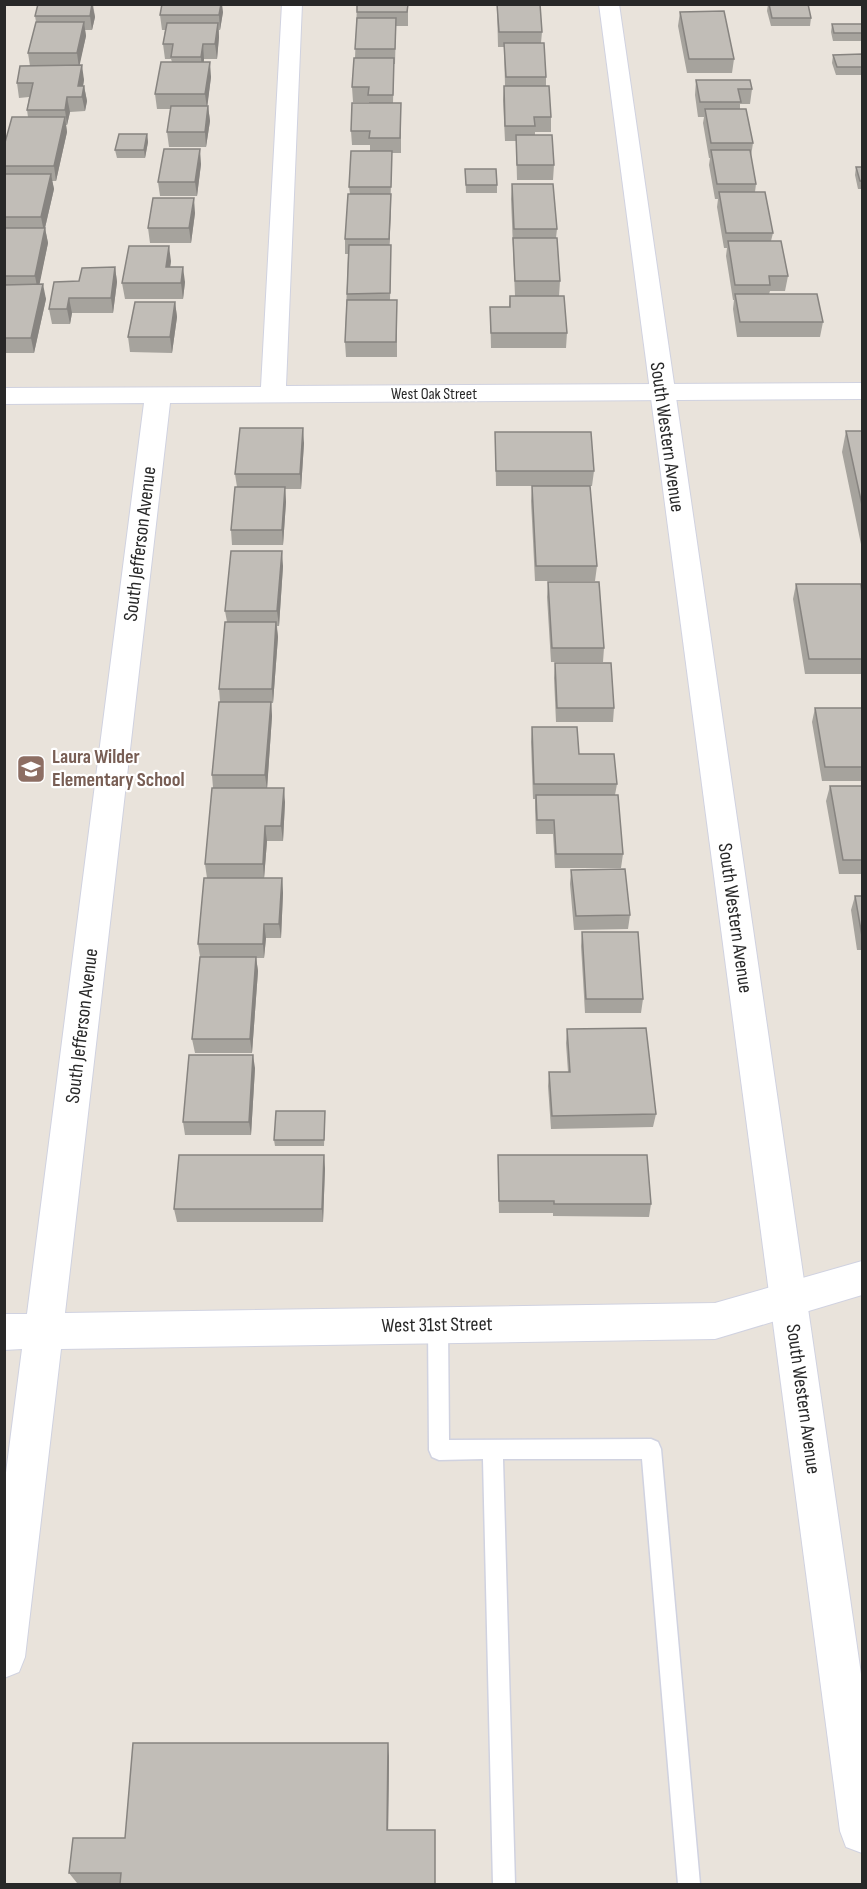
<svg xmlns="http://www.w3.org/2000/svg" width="867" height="1889" viewBox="0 0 867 1889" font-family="'Sofia Sans Condensed',sans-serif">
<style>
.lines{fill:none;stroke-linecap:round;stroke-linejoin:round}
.service-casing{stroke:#d0d2e0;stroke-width:3}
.minor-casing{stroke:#d0d2e0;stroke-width:2}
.tertiary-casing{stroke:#d0d2e0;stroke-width:2}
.service{fill:#fff;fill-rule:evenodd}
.minor{fill:#fff;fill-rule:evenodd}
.tertiary{fill:#fff;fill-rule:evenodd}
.wall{fill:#a6a39d}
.shaded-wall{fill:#878480}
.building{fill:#c1bdb7;stroke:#878480;stroke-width:1.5}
.labels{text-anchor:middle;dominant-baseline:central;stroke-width:4.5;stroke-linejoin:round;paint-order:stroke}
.far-street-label{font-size:16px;fill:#282828;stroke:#fff}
.street-label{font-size:20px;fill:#282828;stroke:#fff}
.education-label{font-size:20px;font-weight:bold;fill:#785e54;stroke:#fff;text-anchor:start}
</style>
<rect width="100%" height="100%" fill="#e9e3db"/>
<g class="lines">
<!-- service casing -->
<g class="service-casing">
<path id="service" d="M438 1316 445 1319 448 1325 449 1440 651 1439 658 1442 661 1449 700 1884H678L642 1459H503L515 1884H493L483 1459 439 1460 432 1457 429 1450 428 1325 431 1319Z"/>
</g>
<!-- minor casing -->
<g class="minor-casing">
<path id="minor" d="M282 4H302L286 386 862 383V399L170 403 65 1313 715 1303 862 1261V1295L715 1339 61 1349 25 1657 19 1672 4 1678V1488L22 1349 4 1350V1314H27L144 403 4 404V388L261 387Z"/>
</g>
<!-- tertiary casing -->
<g class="tertiary-casing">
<path id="tertiary" d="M599 4H619L862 1681V1853L846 1847 840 1831Z"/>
</g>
<!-- service -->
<use href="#service" class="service"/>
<!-- minor -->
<use href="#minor" class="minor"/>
<!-- tertiary -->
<use href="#tertiary" class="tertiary"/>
</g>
<!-- wall -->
<path class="wall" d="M38 4H93L95 17 92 30H85L86 36 79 65 84 80 83 86H84L87 101 85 111 70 112 67 125H66L67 132 56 181H52L54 189 45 228 48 243 39 284 46 299 34 353H4V146L28 117 27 110 29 97 19 98 17 83 30 66 28 53 36 22 35 16Z
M357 4H408V26H396L395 64H394L393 103H401V153H392L389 245H391V260L390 300 397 315V357H346L345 342 348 254H345V239L350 194 349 187 370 151V145H352L351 131 369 103V102H353L352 87 355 58Z
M495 4H540L542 32 541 43 546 77V86L551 117V132H535V135L554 165 553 180H517L516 141H505L503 100 504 86H505L504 47H498L497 6H495Z
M768 4H808L811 18 810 26H771L767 11Z
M223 12 220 30H219V37L217 59H204V62L211 77 207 106H208L210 121 206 147H169L167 132 171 109H157L155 94 172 62 171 59H165L163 44 165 30H162L160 15Z
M680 12 734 59 732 73H687L678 26Z
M832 24H862V41H833L831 32Z
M862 54V75H836L832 63 833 55Z
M696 80 752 89 750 104H740V109L753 143 751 156 756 184 755 192 773 233 771 241 788 276 785 291H770L769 294 823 322 820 337H737L733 309 734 300H733L726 256 727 248H724L717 207 718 199H715L709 165 710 158H709L703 123 704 117H698L695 95Z
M147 134 148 142 145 158H117L115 150Z
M201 164 197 196H160L158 182Z
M856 167H862V189H858L855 175Z
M465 169 497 185V193H466Z
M512 184 557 229 556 238 560 281 559 296H515L511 199Z
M195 213 191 243H150L148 228Z
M171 261 170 267 185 282 183 299H125L122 283Z
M115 267 117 282 113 313H72L70 324H52L49 309 79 281Z
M510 296 567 333 566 348H491L490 307H509Z
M175 302 177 317 172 353 130 352 128 337Z
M846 431H862V549L842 452Z
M495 432 594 471 592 486H590L597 566 595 581H535L531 501 532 486H496Z
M304 443 301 489H285L286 502 283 545H232L231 530 237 487 235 474Z
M283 566 279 626H277L278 637 273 703H271L272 716 267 788 285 802 283 841H267L264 878H282L283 893 281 938H266L264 958H256L258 971 252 1053H195L192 1039 200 957 198 944 207 878 205 864 213 788 212 775 220 702 219 689 227 622 225 611Z
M548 582 604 648 603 662H551L547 597Z
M796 584 862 593V674H805L793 599Z
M555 663 614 708 613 722H556L554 678Z
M815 708H862V781H822L812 722Z
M532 727 579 754 617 784 615 795 623 854 621 868H555L553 834H536L535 809V799H533L531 742Z
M830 786H862V874H839L826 801Z
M571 870 630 915 628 929 574 930 570 884Z
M855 896H862V950H857L851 910Z
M582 932 643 999 641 1013H585L581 946Z
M567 1029 656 1114 653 1127 551 1129 548 1086 549 1072H568L566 1043Z
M255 1068 251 1135H185L183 1122Z
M325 1118 324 1146H275L274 1140Z
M498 1155 651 1204 649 1217 553 1216V1213H499L498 1168Z
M325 1168 323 1222H177L174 1209Z
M389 1756 388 1830 120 1883H77L69 1873 125 1838Z"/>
<!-- shaded-wall -->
<path class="shaded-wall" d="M92 4 95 17 92 30 90 16Z
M221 4H222L223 12 220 30 219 15Z
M84 22 86 36 79 68 77 53Z
M218 23 219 37 217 59 215 44Z
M203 44 204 59 202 72 201 57Z
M210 62 211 77 207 109 205 94Z
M82 65 84 80 81 97 78 86Z
M84 86 87 101 85 111 82 97Z
M67 97 70 112 67 125 65 110Z
M208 106 210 121 206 147 205 132Z
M65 117 67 132 56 181 54 166Z
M147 134 148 142 145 158 144 150Z
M200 149 201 164 197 196 195 182Z
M51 174 54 189 44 232 41 217Z
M391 194V209L389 254V239Z
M194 198 195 213 191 243 189 228Z
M45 228 48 243 38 292 35 276Z
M169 246 171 261 168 282 166 267Z
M115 267 117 282 113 313 111 298Z
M183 267 185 282 183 299 181 283Z
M43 284 46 299 34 353 31 338Z
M69 298 72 313 70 324 67 309Z
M175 302 177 317 172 353 170 337Z
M303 428 304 443 301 489 300 474Z
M285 487 286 502 283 545 282 530Z
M282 551 283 566 279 626 277 611Z
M276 622 278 637 273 703 272 689Z
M271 702 272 716 267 790 265 775Z
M284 788 285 802 283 841 281 826Z
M265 826 267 841 264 879 263 864Z
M282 878 283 893 281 938 279 924Z
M264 924 266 938 264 958 263 944Z
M256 957 258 971 252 1053 250 1039Z
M253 1055 255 1068 251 1135 249 1122Z
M324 1155 325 1168 323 1222 322 1209Z
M388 1743 389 1756 388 1842 387 1830Z"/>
<!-- building -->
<path class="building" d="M38 4H92L90 16H35Z
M162 4H221L219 15H160Z
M357 4H408L407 12H357Z
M497 4H540L542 32H499Z
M769 4H808L811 18H772Z
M724 11 734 59H689L680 12Z
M357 18H396L395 49H355Z
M36 22H84L77 53H28Z
M167 23H218L215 44H203L201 57H171L173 44H163Z
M832 24H862V33H834Z
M504 43H544L546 77H506Z
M862 54V67H837L833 55Z
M354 58H394L393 95H368L369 87H352Z
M161 62H210L205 94H155Z
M82 65 78 86H84L82 97H67L65 110H27L33 83H17L20 66Z
M696 80H750L752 89H738L741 102H700Z
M504 86H549L551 117H534L535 126H505Z
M352 103H401L400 138H369L370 131H351Z
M171 106H208L205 132H167Z
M705 109H746L753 143H711Z
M12 117H65L54 166H4V146Z
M119 134H147L144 150H115Z
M516 135H552L554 165H517Z
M164 149H200L195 182H158Z
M711 150H750L756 184H717Z
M351 151H392L391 187H349Z
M856 167H862V181H860Z
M465 169H496L497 185H466Z
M4 174H51L41 217H4Z
M512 184H553L557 229H514Z
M719 192H765L773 233H726Z
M348 194H391L389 239H345Z
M153 198H194L189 228H148Z
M4 228H45L35 276H4Z
M513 238H557L560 281H515Z
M728 241H781L788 276H769L770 285H735Z
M349 245H391L390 293 347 294Z
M129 246H169L166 267H183L181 283H122Z
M115 267 111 298H69L67 309H49L54 282 79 281 82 268Z
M43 284 31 338H4V285Z
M735 294H817L823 322H740Z
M510 296H564L567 333H491L490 307H510Z
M347 300H397L396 342H345Z
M135 302H175L170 337H128Z
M240 428H303L300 474H235Z
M846 431H862V505Z
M495 432H591L594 471H496Z
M532 486H590L597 566H536Z
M235 487H285L282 530H231Z
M231 551H282L277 611H225Z
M548 582H599L604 648H552Z
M796 584H861L862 593V659H809Z
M225 622H276L272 689H219Z
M555 663H611L614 708H557Z
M219 702H271L265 775H212Z
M815 708H862V767H825Z
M532 727H577L579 754H614L617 784H534Z
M830 786H862V860H843Z
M212 788H284L281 826H265L263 864H205Z
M536 795H618L623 854H556L554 820H537Z
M625 869 630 915 576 916 571 870Z
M204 878H282L279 924H264L263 944H198Z
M855 896H862V936Z
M582 932H638L643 999H586Z
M200 957H256L250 1039H192Z
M646 1028 656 1114 552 1116 549 1072H570L567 1029Z
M189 1055H253L249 1122H183Z
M276 1111H325L324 1140H274Z
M179 1155H324L322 1209H174Z
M498 1155H647L651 1204H554V1201H499Z
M133 1743H388L387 1830H435V1884H120L121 1873H69L73 1838H125Z"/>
<!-- icons -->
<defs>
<g id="school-square" transform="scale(1.5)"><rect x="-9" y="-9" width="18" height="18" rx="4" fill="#8d6e63" stroke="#fff"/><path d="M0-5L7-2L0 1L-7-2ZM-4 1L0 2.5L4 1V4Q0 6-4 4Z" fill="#fff"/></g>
</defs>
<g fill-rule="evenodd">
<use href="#school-square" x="31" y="769"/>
</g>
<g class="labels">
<!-- far-street labels -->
<g class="far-street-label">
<text x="434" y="394">West Oak Street</text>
</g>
<!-- street labels -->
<g class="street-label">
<text transform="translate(667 437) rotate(82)">South Western Avenue</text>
<text transform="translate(140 544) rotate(-83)">South Jefferson Avenue</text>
<text transform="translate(735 918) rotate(82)">South Western Avenue</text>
<text transform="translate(82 1026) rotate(-83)">South Jefferson Avenue</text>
<text transform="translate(437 1325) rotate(-1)">West 31st Street</text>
<text transform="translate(803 1399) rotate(82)">South Western Avenue</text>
</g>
<!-- education labels -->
<g class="education-label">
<text x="52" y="757">Laura Wilder<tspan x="52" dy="23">Elementary School</tspan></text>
</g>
</g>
<!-- border -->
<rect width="867" height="1889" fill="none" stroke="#282828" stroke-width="12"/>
</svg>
